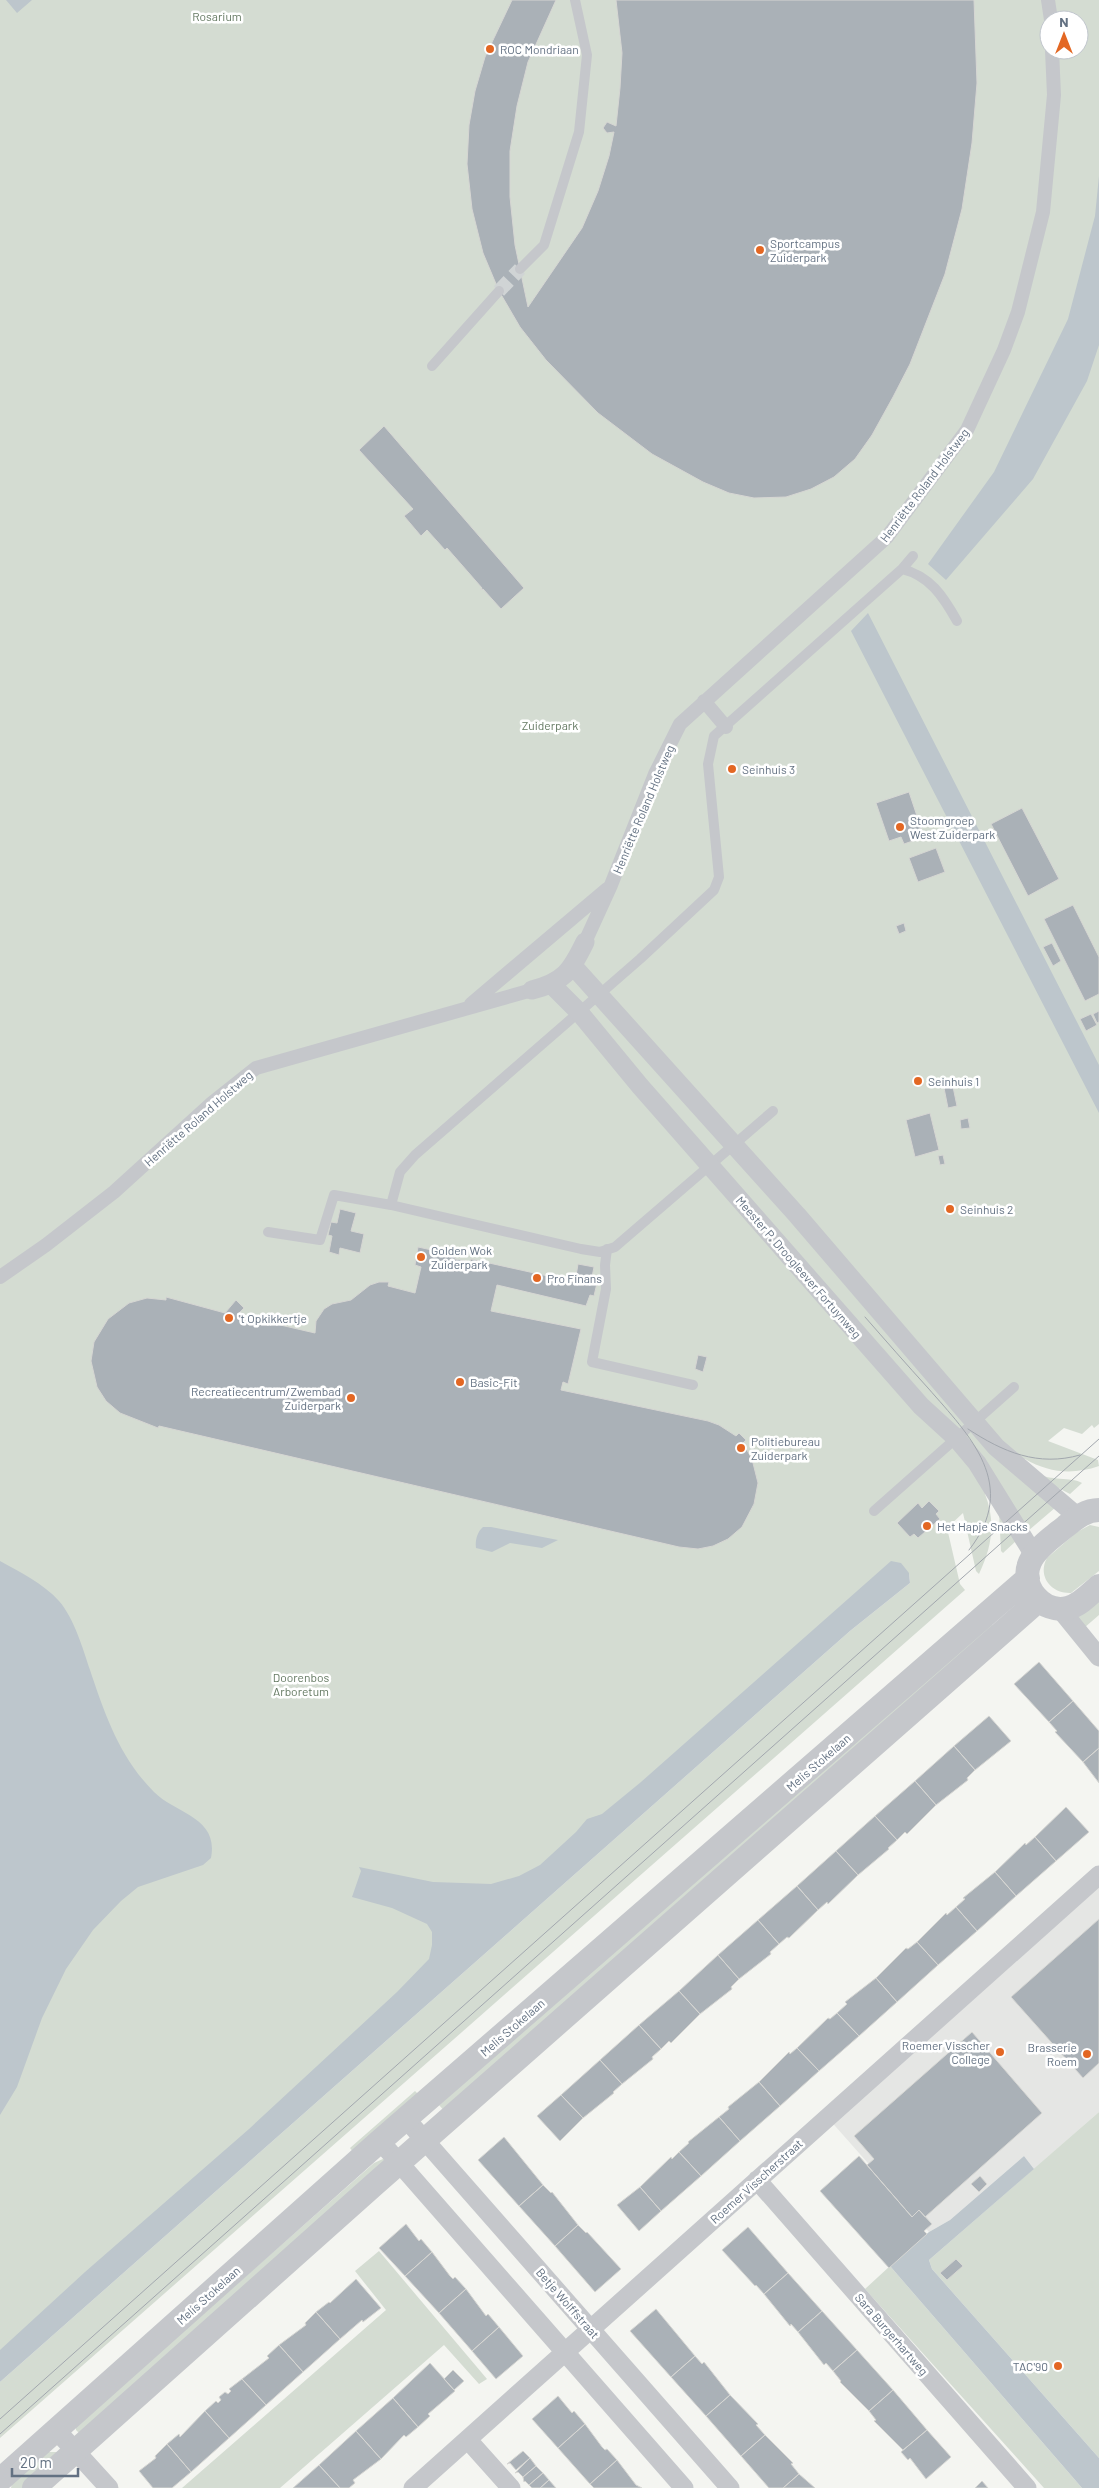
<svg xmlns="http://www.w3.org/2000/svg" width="1099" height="2488" viewBox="0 0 1099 2488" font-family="Barlow,sans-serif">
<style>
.built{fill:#e5e6e4}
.green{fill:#d4dcd2;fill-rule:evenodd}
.water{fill:#bdc6cc}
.building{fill:#aab1b7;stroke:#d6d6d3}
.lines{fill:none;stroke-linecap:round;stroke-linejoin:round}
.pedestrian-tunnel{stroke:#d0d4d5;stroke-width:14;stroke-dasharray:14 7;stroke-linecap:butt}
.service{stroke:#c5c7cb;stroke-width:10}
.pedestrian{stroke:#c5c7cb;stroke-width:14}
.minor{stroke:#c5c7cb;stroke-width:19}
.tertiary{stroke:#c5c7cb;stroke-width:24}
.tram{stroke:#a2a7ae;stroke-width:1}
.poi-dot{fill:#e36723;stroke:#fff;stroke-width:2}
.labels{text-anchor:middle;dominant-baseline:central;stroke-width:5;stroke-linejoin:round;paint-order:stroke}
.park-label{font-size:12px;fill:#647962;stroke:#fff}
.poi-label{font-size:12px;fill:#637182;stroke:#fff;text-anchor:start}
.street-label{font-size:12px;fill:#637182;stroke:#fff}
</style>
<rect width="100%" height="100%" fill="#f4f5f1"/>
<!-- built -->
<path class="built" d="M1099 1875V2112L1034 2169 1024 2156 950 2220 929 2232 828 2118Z"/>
<!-- green -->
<path class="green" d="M0 0H1099V1424L1094 1428 1092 1425 1082 1434 1064 1428 1048 1441 1098 1460 1099 1466C1073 1475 1049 1473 1025 1459L1011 1471 1056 1507 1028 1531 997 1482 985 1494C996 1522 992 1547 979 1574L976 1571 963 1513 947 1528 960 1584 965 1590 0 2438V2382L850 1631 910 1583 909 1573 0 2365ZM1049 20H1079V50H1049Z
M1040 1475C1052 1480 1076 1478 1082 1483L1070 1494 1039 1478Z
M999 1512 1016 1541 1003 1553 1001 1551Z
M1090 1525 1099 1527V1571L1071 1593C1051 1594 1037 1576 1047 1558L1077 1532Z
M1099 1597V1615L1084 1628 1078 1617Z
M990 1623 995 1628 447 2114 439 2105 894 1702Z
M415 2091 423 2099 357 2157 350 2148Z
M1099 2112V2458L932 2269 929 2260Z
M385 2158 390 2163 80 2434 76 2430V2426L374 2163Z
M379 2251 487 2379 479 2384 444 2345 280 2488H182L386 2310 355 2271Z
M890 2266 1082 2488H1044L865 2289Z
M48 2452H58L24 2488H11L12 2483Z"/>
<!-- water -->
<path class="water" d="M6 0H32L17 13Z
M1099 176V345L1087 381 1033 479 946 580 928 564 994 472 1068 319 1095 216Z
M868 613 1099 1065V1113L851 631Z
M483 1527H491L558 1540 542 1548 510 1543 492 1552 476 1548C475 1541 477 1532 483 1527Z
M0 1561C20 1572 44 1584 59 1601 74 1618 83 1649 90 1670 105 1715 120 1758 154 1792 176 1814 219 1817 211 1858L203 1865 138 1887 121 1901 93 1930 66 1969 42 2018 17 2087 0 2115Z
M891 1561 901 1563 909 1573 910 1583 850 1631 0 2382V2350L85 2272 249 2129 397 1992 429 1959 432 1945V1932L427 1924 392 1908 352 1897 361 1871 359 1867 433 1882 491 1884 519 1876 540 1865 576 1832 587 1819 602 1814 641 1782Z
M1024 2156 1034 2169 929 2260 932 2269 1099 2458V2488H1082L890 2266 929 2232 950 2220Z"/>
<!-- building -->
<path class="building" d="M512 0H556L528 62 517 106 510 151V197L515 245 528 307 582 228 598 191 609 156 614 132 607 133 603 128 607 122 616 126 620 88 622 53 616 0H974L977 83 972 143 962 209 945 274 910 364 893 397 872 435 855 459 834 477 811 489 786 497 754 498 729 493 703 482 652 454 598 413 546 360 520 327 499 291 483 253 472 209 467 164 469 125 475 91 485 57Z
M384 426 524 588 501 609 483 589 480 590 482 588 447 548 445 550 427 530 421 536 404 516 413 509 359 450Z
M735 764 736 773H730L729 765Z
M909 792 924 837 904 844 901 837 889 841 876 803Z
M1022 808 1059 879 1028 896 991 824Z
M936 848 945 872 918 882 909 858Z
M1073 905 1099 957V994L1085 1001 1044 919Z
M904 923 906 931 899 934 896 926Z
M1052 943 1061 961 1053 966 1043 947Z
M1099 1011V1022L1097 1023 1093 1014Z
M1091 1014 1097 1025 1086 1031 1080 1019Z
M920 1076 923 1085 916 1087 913 1078Z
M952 1082 957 1106 948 1108 943 1083Z
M930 1113 939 1150 915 1157 906 1120Z
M968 1118 970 1128 961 1129 960 1120Z
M943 1155 945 1164 940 1165 938 1156Z
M952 1204 954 1213 947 1215 945 1205Z
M340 1209 356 1213 351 1231 364 1234 360 1253 340 1248 339 1255 329 1252 332 1236 328 1235 331 1222 337 1223Z
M418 1247 455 1255V1259L470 1262 471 1259 575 1282 578 1264 594 1267 591 1282 597 1283 594 1296 590 1295 586 1306 497 1285 491 1311 581 1329 568 1384 563 1382 561 1390 708 1421 719 1425 736 1436 739 1433 746 1440 743 1443 752 1459 758 1483 754 1504 742 1527 728 1539 713 1546 698 1549 679 1547 159 1426 158 1428 120 1413 106 1401 97 1387 91 1361 94 1342 108 1319 129 1303 147 1298 166 1300V1297L225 1313 236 1300 244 1308 237 1315 315 1333 316 1321 324 1309 332 1304 351 1300 370 1285 379 1282H389L388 1286 415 1293 421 1267 415 1265Z
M698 1355 707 1357 703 1372 695 1369Z
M929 1501 939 1511 936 1514 940 1519 918 1538 914 1534 910 1537 897 1523 918 1503 922 1508Z
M1039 1662 1073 1701 1049 1722 1014 1684Z
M1073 1701 1099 1731V1748L1083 1762 1055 1732 1057 1731 1049 1722Z
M989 1716 1011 1741 975 1770 954 1746Z
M954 1746 975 1770 967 1778 968 1780 936 1805 915 1781Z
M1099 1748V1783L1083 1762Z
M915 1781 936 1805 907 1834 905 1832 897 1840 875 1816Z
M1066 1807 1089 1832 1056 1861 1035 1837Z
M875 1816 897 1840 888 1848 889 1849 858 1875 836 1851Z
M1035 1837 1056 1861 1016 1896 995 1872 1025 1843 1026 1845Z
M836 1851 858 1875 828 1904 827 1902 818 1910 797 1886Z
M995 1872 1016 1896 977 1931 956 1907 965 1899 963 1898Z
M797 1886 818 1910 789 1938 787 1937 779 1944 758 1920Z
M956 1907 977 1931 938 1965 917 1942 946 1913 947 1915Z
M1099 1919V2063L1083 2078 1011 1997Z
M758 1920 779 1944 770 1952 771 1954 739 1979 718 1955Z
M917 1942 938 1965 897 2002 876 1978 906 1948 908 1949Z
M718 1955 739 1979 731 1987 732 1989 700 2014 679 1991Z
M876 1978 897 2002 859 2036 837 2013 847 2004 845 2002Z
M679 1991 700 2014 671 2043 669 2041 661 2049 639 2025Z
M837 2013 859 2036 819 2071 797 2048 828 2018 830 2019Z
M639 2025 661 2049 652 2057 653 2059 622 2084 600 2060Z
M972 2032 1042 2113 925 2217 919 2210 912 2217 867 2165 874 2159 854 2136Z
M797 2048 819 2071 780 2106 759 2082 789 2052 790 2054Z
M600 2060 622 2084 613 2092 614 2093 583 2118 561 2095Z
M759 2082 780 2106 740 2141 719 2117 729 2109 728 2107Z
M561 2095 583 2118 560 2141 537 2116Z
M719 2117 740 2141 701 2176 679 2152 689 2143 688 2142Z
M504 2137 543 2185 519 2206 478 2160Z
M679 2152 701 2176 661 2211 640 2187 671 2157 672 2159Z
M859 2156 912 2217 919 2210 932 2224 924 2231 927 2234 889 2268 820 2191Z
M980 2176 987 2184 979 2192 971 2184Z
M543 2185 551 2193 552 2192 578 2225 555 2246 519 2206Z
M640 2187 661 2211 639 2231 617 2205Z
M406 2224 419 2241 421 2239 432 2252 405 2276 379 2248Z
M578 2225 586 2233 587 2232 621 2269 595 2292 555 2246Z
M748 2227 788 2273 764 2294 756 2285 755 2286 722 2250Z
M432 2252 450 2276 453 2279 455 2277 466 2289 439 2313 405 2276Z
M956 2259 963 2266 947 2280 940 2273Z
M788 2273 822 2311 798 2332 791 2324 790 2326 764 2294Z
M356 2279 381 2308 363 2322 362 2320 340 2339 316 2312 329 2302 330 2303Z
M466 2289 486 2316 488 2314 499 2327 472 2351 439 2313Z
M656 2309 695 2356 671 2377 630 2331Z
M822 2311 857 2350 833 2371 826 2363 824 2365 798 2332Z
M316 2312 340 2339 303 2372 279 2345 306 2325 305 2323Z
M499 2327 523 2356 496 2379 472 2351Z
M279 2345 303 2372 266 2405 242 2379 269 2358 267 2356Z
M857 2350 893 2390 869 2411 840 2382 841 2381 833 2371Z
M695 2356 702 2364 704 2362 730 2395 706 2416 671 2377Z
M430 2363 455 2391 428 2414 430 2416 418 2427 393 2398Z
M453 2370 464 2381 454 2390 444 2379Z
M242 2379 266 2405 229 2438 205 2411 216 2401 218 2403 221 2400 219 2397 225 2392 228 2394 231 2391 229 2389Z
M893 2390 927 2430 903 2450 874 2421 876 2420 869 2411Z
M730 2395 758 2424 756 2425 765 2435 741 2456 706 2416Z
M558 2396 572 2413 574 2411 585 2424 558 2448 532 2419Z
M393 2398 418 2427 406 2437 404 2435 381 2459 356 2431Z
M205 2411 229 2438 191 2472 167 2444 179 2434 180 2437Z
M585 2424 602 2447 605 2450 607 2449 617 2460 590 2484 558 2448Z
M927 2430 951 2457 926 2479 910 2458 908 2460 901 2452Z
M356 2431 381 2459 353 2480 355 2483 349 2488H340L319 2465Z
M765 2435 793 2463 791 2464 799 2474 783 2488H769L741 2456Z
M167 2444 191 2472 172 2488H153L139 2471 156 2458 155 2456Z
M523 2451 530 2458 516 2470 510 2463 507 2464Z
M530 2458 536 2466 523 2477 518 2472 515 2473Z
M617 2460 636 2485 642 2488H594L590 2484Z
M319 2465 340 2488H293Z
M536 2466 543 2473 529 2485 525 2481 524 2482 523 2477Z
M543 2473 549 2480 540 2488H532L529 2485Z
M799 2474 815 2488H783Z
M549 2480 556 2488H540Z
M982 2481 988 2488H975Z"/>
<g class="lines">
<!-- pedestrian-tunnel -->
<path class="pedestrian-tunnel" d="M499 291 520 269"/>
<!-- service -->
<path class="service" d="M520 269 544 245 579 132 587 55 575 0
M432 366 499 291
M902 569C930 576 943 596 957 621
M391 1205 400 1172 415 1155 640 959 714 890 719 877 708 764 714 736 902 569 913 556
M268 1232 320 1240 334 1195 391 1205 581 1249 600 1252 615 1247 773 1111
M607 1249 605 1265 606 1289 592 1362 693 1385
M874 1511 1014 1387"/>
<!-- pedestrian -->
<path class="pedestrian" d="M1048 0 1051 20
M704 701 726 727
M585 942 611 885 655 774 680 724 887 537 967 430 1004 350 1018 312 1043 212 1054 95 1052 50
M471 1004 607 889
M0 1277 46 1245 114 1192 212 1103 256 1068 532 990"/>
<!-- minor -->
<path class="minor" d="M574 967 797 1215 996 1447 1078 1517
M552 985 579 1012 640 1086 921 1406 956 1438 977 1463 1034 1555
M532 990C564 982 571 971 585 942
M1060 1609 1099 1657
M406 2119 730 2488
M380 2141 684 2488
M757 2180 1027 2488
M57 2431 109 2488
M468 2440 511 2488
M413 2488 1099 1875"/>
<!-- tertiary -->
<path class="tertiary" d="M1099 1510C1085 1510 1075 1519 1065 1527 1054 1536 1036 1548 1030 1562 1019 1587 1043 1614 1068 1608 1080 1605 1090 1594 1099 1586
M0 2480 380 2141 1028 1578
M34 2488 376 2183 1039 1600"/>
<!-- tram -->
<path class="tram" d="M865 1317C886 1341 907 1365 928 1388 970 1436 1020 1485 969 1550
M968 1429C1003 1452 1038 1467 1080 1455
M0 2419 1099 1439
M0 2434 1099 1456"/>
</g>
<!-- markers -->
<g class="poi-dot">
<circle cx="490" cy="49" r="5"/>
<circle cx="760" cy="250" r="5"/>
<circle cx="732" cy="769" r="5"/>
<circle cx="900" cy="827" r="5"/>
<circle cx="918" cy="1081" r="5"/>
<circle cx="950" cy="1209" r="5"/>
<circle cx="421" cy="1257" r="5"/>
<circle cx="537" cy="1278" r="5"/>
<circle cx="229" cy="1318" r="5"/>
<circle cx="460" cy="1382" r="5"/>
<circle cx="351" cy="1398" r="5"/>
<circle cx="741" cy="1448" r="5"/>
<circle cx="927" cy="1526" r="5"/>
<circle cx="1000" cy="2052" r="5"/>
<circle cx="1087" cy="2054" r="5"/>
<circle cx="1058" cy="2366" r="5"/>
</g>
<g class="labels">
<!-- park labels -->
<g class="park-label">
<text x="217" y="16">Rosarium</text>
<text x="550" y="725">Zuiderpark</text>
<text x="301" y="1677">Doorenbos<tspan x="301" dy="14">Arboretum</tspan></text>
</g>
<!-- poi labels -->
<g class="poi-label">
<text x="500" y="49">ROC Mondriaan</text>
<text x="770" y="243">Sportcampus<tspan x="770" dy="14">Zuiderpark</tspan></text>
<text x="742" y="769">Seinhuis 3</text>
<text x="910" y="820">Stoomgroep<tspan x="910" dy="14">West Zuiderpark</tspan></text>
<text x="928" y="1081">Seinhuis 1</text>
<text x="960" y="1209">Seinhuis 2</text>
<text x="431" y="1250">Golden Wok<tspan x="431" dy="14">Zuiderpark</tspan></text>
<text x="547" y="1278">Pro Finans</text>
<text x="239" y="1318">'t Opkikkertje</text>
<text x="470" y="1382">Basic-Fit</text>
<text x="341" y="1391" text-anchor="end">Recreatiecentrum/Zwembad<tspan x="341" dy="14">Zuiderpark</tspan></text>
<text x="751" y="1441">Politiebureau<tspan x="751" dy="14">Zuiderpark</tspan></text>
<text x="937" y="1526">Het Hapje Snacks</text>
<text x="990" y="2045" text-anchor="end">Roemer Visscher<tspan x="990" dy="14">College</tspan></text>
<text x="1077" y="2047" text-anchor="end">Brasserie<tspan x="1077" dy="14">Roem</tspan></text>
<text x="1048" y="2366" text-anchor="end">TAC'90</text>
</g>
<!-- street labels -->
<g class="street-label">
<text transform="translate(924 485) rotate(-53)">Henriëtte Roland Holstweg</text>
<text transform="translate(643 809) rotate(-67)">Henriëtte Roland Holstweg</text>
<text transform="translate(198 1118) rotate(-41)">Henriëtte Roland Holstweg</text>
<text transform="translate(799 1267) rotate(49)">Meester P. Droogleever Fortuynweg</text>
<text transform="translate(818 1762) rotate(-41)">Melis Stokelaan</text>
<text transform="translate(512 2027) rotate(-41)">Melis Stokelaan</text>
<text transform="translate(756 2181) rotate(-42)">Roemer Visscherstraat</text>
<text transform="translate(208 2295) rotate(-42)">Melis Stokelaan</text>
<text transform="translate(568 2303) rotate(49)">Betje Wolffstraat</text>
<text transform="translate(892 2334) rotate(49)">Sara Burgerhartweg</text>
</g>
</g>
<!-- north arrow -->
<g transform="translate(1064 35)"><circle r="24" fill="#ffffff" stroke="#c1c6cd"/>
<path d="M0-4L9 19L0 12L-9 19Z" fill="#e36723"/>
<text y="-8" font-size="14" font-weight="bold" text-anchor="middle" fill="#637182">N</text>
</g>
<!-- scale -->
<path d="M12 2468v8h66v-8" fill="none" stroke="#637182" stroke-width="2.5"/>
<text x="20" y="2468" font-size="15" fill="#637182" stroke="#ffffff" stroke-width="4" paint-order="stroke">20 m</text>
</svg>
